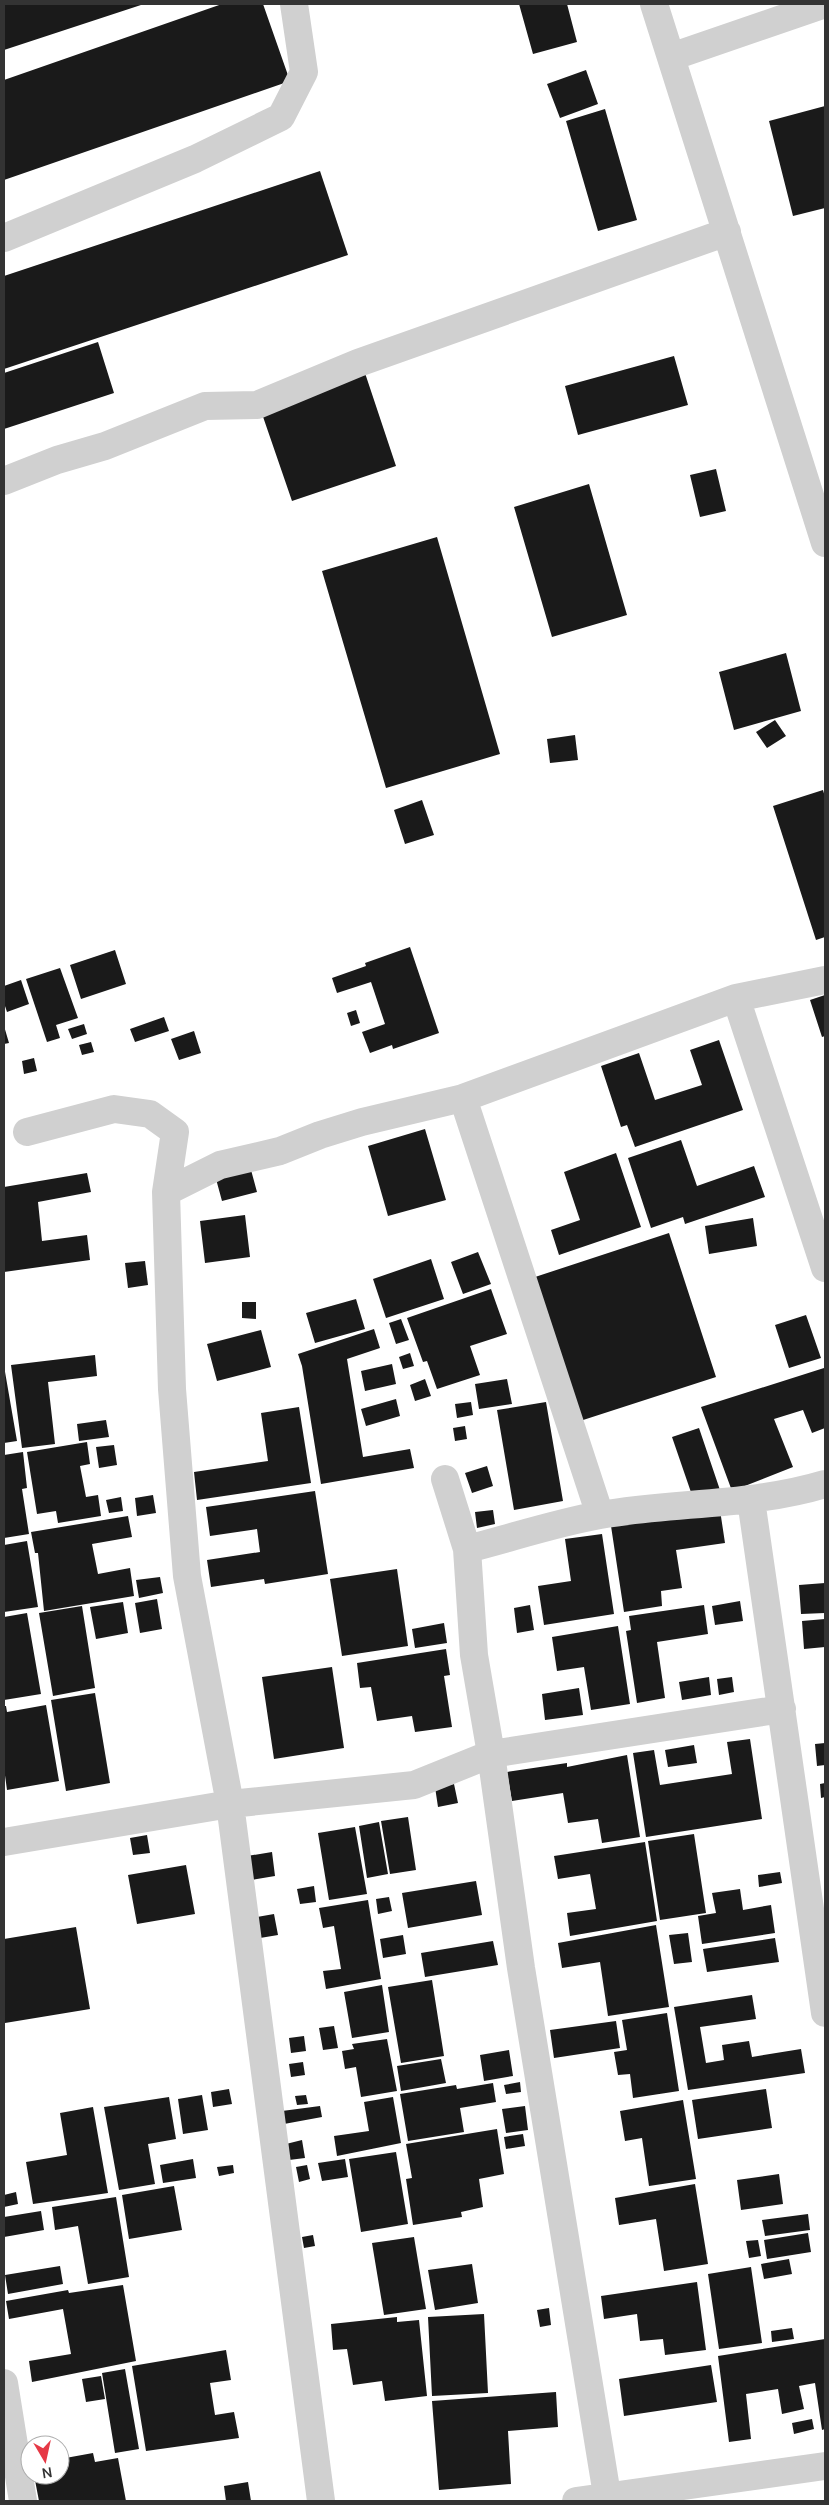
<svg xmlns="http://www.w3.org/2000/svg" width="829" height="2505" viewBox="0 0 829 2505" font-family="Manrope,sans-serif">
<style>
.building{fill:#1a1a1a}
.lines{fill:none;stroke-linecap:round;stroke-linejoin:round}
.minor{stroke:#d0d0d0;stroke-width:28}
</style>
<rect width="100%" height="100%" fill="#fff"/>
<!-- building -->
<path class="building" d="M4 4H144L4 50Z
M222 4H263L290 81 4 180V80Z
M519 4H567L577 42 533 54Z
M586 70 598 104 560 118 547 84Z
M825 106V208L793 216 769 121Z
M605 109 637 220 598 231 566 121Z
M320 171 348 255 4 369V276Z
M98 342 114 393 4 429V373Z
M674 356 688 405 578 435 565 386Z
M365 373 396 466 292 501 260 408Z
M716 469 726 511 700 517 690 475Z
M589 484 627 615 552 637 514 507Z
M437 537 500 754 386 788 322 571Z
M786 653 801 711 734 730 719 672Z
M775 720 786 736 767 748 756 732Z
M575 735 578 760 550 763 547 739Z
M823 790 825 797V937L816 940 773 806Z
M422 800 434 835 405 844 394 810Z
M410 947 439 1033 393 1049 392 1045 370 1053 362 1032 385 1024 371 982 337 993 332 978 366 966 365 963Z
M115 950 126 984 81 999 70 965Z
M60 968 78 1018 56 1025 60 1038 47 1042 26 979Z
M21 980 29 1004 7 1012 4 1003V986Z
M825 995V1036L822 1037 810 1000Z
M356 1010 360 1023 351 1026 347 1013Z
M164 1017 169 1031 135 1042 130 1029Z
M84 1024 87 1034 72 1039 68 1029Z
M4 1026 9 1043 4 1044Z
M194 1031 201 1053 179 1060 171 1039Z
M719 1040 743 1110 635 1147 627 1125 621 1127 601 1066 639 1053 655 1100 702 1085 690 1050Z
M91 1042 94 1052 82 1055 79 1045Z
M34 1058 37 1071 24 1074 22 1061Z
M425 1129 446 1200 388 1216 368 1146Z
M681 1140 697 1186 754 1166 765 1197 685 1224 683 1217 651 1228 628 1158Z
M616 1153 641 1227 559 1255 551 1230 580 1220 564 1172Z
M251 1170 257 1192 222 1201 216 1179Z
M87 1173 91 1192 38 1202 42 1241 87 1235 90 1260 4 1272V1187Z
M245 1215 250 1257 205 1263 200 1221Z
M753 1218 757 1246 709 1254 705 1226Z
M669 1233 716 1377 580 1421 532 1278Z
M478 1252 491 1284 463 1294 451 1262Z
M431 1259 444 1299 386 1318 373 1279Z
M145 1261 148 1285 128 1288 125 1263Z
M491 1289 507 1334 470 1346 480 1375 437 1389 427 1361 423 1362 407 1318Z
M356 1299 365 1329 315 1343 306 1313Z
M242 1302H256V1319L242 1318Z
M806 1315 821 1358 789 1368 775 1325Z
M401 1319 409 1340 396 1344 389 1323Z
M374 1329 380 1348 347 1359 363 1457 410 1449 414 1468 321 1484 302 1366 298 1354Z
M261 1330 271 1367 217 1381 207 1344Z
M410 1353 414 1366 403 1369 399 1357Z
M95 1355 97 1376 48 1382 55 1444 22 1448 11 1365Z
M392 1364 396 1384 365 1391 361 1371Z
M4 1366 17 1441 4 1443Z
M824 1368 825 1428 812 1433 803 1410 774 1419 793 1467 732 1491 701 1407Z
M425 1379 431 1396 415 1401 410 1385Z
M507 1379 512 1404 479 1409 475 1384Z
M396 1399 400 1416 366 1426 361 1409Z
M471 1402 473 1415 457 1418 455 1404Z
M546 1402 563 1501 514 1510 497 1410Z
M299 1407 311 1483 197 1500 194 1472 268 1461 261 1413Z
M106 1420 109 1437 79 1441 77 1424Z
M465 1426 467 1439 455 1441 453 1428Z
M699 1428 721 1493 694 1501 672 1437Z
M87 1442 90 1464 80 1466 86 1497 98 1495 101 1516 58 1523 56 1511 37 1514 27 1452Z
M114 1445 117 1465 99 1468 96 1447Z
M23 1452 27 1488 22 1489 29 1534 4 1538V1455Z
M487 1466 493 1486 472 1493 465 1473Z
M315 1491 328 1574 265 1584 264 1579 211 1587 207 1560 260 1552 257 1529 210 1536 206 1507Z
M153 1495 156 1513 137 1516 135 1498Z
M121 1497 123 1511 109 1513 106 1500Z
M493 1510 495 1524 477 1528 475 1512Z
M720 1510 725 1543 676 1550 682 1588 661 1591 662 1606 624 1612 611 1526Z
M128 1516 132 1537 92 1544 98 1574 130 1568 134 1596 44 1611 38 1553H35L31 1532Z
M602 1534 614 1614 544 1625 538 1586 571 1581 565 1539Z
M27 1541 38 1607 4 1612V1545Z
M397 1569 408 1646 342 1656 330 1579Z
M160 1577 163 1593 139 1598 136 1580Z
M825 1583V1613L801 1614 799 1585Z
M157 1599 162 1629 140 1633 135 1603Z
M740 1601 743 1621 715 1625 712 1606Z
M123 1602 128 1633 96 1639 90 1607Z
M530 1605 534 1630 517 1633 514 1608Z
M704 1605 708 1634 657 1642 665 1698 637 1703 626 1631 631 1630 629 1616Z
M82 1606 95 1688 53 1696 39 1613Z
M27 1613 41 1694 4 1700V1617Z
M825 1619V1647L804 1649 802 1621Z
M444 1623 447 1643 415 1648 412 1629Z
M618 1626 630 1704 591 1710 584 1667 557 1671 552 1637Z
M446 1649 450 1675 444 1676 452 1727 415 1732 412 1716 377 1721 371 1687 360 1688 357 1663Z
M332 1667 344 1748 274 1759 262 1677Z
M709 1677 711 1695 682 1700 679 1682Z
M732 1677 734 1692 719 1695 717 1679Z
M579 1688 583 1715 545 1720 542 1694Z
M95 1693 110 1783 66 1791 51 1700Z
M46 1705 59 1781 7 1790 4 1768V1706H6L7 1712Z
M750 1739 762 1819 646 1837 633 1753 654 1750 660 1785 732 1774 727 1742Z
M825 1743V1765L817 1766 815 1744Z
M694 1745 697 1763 668 1767 665 1750Z
M627 1755 640 1837 602 1843 598 1819 568 1823 563 1793 512 1801 507 1772 567 1763V1767Z
M825 1783V1797L821 1798 820 1784Z
M454 1784 458 1803 438 1807 435 1787Z
M408 1817 416 1870 390 1874 381 1821Z
M379 1822 388 1874 367 1878 359 1826Z
M355 1827 367 1894 329 1900 318 1833Z
M694 1834 706 1913 660 1920 648 1841Z
M147 1835 150 1853 133 1855 130 1838Z
M645 1842 657 1921 570 1936 567 1913 596 1909 590 1874 558 1879 554 1856Z
M272 1852 275 1876 245 1881 241 1857Z
M186 1865 195 1914 137 1924 128 1875Z
M780 1872 782 1883 759 1887 758 1875Z
M476 1881 482 1915 408 1928 402 1893Z
M314 1886 316 1902 300 1904 297 1889Z
M740 1889 743 1910 771 1905 775 1933 702 1944 698 1916 716 1913 712 1893Z
M389 1897 392 1911 378 1914 376 1899Z
M368 1900 381 1979 326 1989 323 1971 341 1969 334 1926 323 1928 319 1908Z
M274 1914 278 1935 260 1938 257 1917Z
M656 1925 669 2007 608 2016 600 1962 562 1968 558 1943Z
M76 1927 90 2009 5 2023 4 1939Z
M688 1933 692 1962 674 1964 669 1935Z
M403 1935 406 1954 383 1958 380 1939Z
M775 1938 779 1962 707 1972 703 1949Z
M493 1941 498 1965 425 1977 421 1953Z
M432 1980 444 2056 401 2063 388 1987Z
M382 1985 389 2032 352 2038 344 1992Z
M752 1995 756 2019 700 2027 706 2063 724 2060 722 2045 749 2041 752 2057 801 2049 805 2073 688 2090 674 2007Z
M667 2013 679 2091 633 2098 630 2074 618 2075 614 2052 627 2050 622 2020Z
M616 2021 620 2048 554 2058 550 2030Z
M334 2026 338 2048 323 2050 319 2028Z
M304 2036 306 2051 291 2053 289 2038Z
M387 2039 397 2091 361 2097 356 2067 345 2069 342 2051 354 2049 352 2044Z
M509 2050 513 2076 484 2081 480 2055Z
M441 2059 446 2083 401 2091 397 2066Z
M303 2062 305 2075 291 2077 289 2064Z
M520 2082 521 2092 506 2094 504 2085Z
M493 2083 496 2102 460 2108 464 2132 408 2141 400 2094 456 2085 457 2089Z
M229 2089 232 2104 213 2107 211 2092Z
M766 2089 772 2128 698 2139 692 2100Z
M202 2095 208 2130 183 2134 178 2099Z
M306 2095 308 2104 297 2105 295 2096Z
M169 2097 176 2139 148 2144 155 2184 119 2190 104 2107Z
M393 2097 401 2143 337 2156 334 2136 369 2131 364 2102Z
M683 2100 696 2179 649 2186 642 2138 625 2141 620 2111Z
M320 2106 322 2117 284 2124 282 2111Z
M525 2106 528 2130 506 2133 502 2109Z
M93 2107 108 2193 33 2204 26 2162 67 2155 60 2113Z
M497 2129 504 2174 479 2179 483 2207 461 2212 462 2217 413 2225 406 2179 412 2178 406 2144Z
M523 2134 525 2146 506 2149 504 2137Z
M302 2140 305 2158 289 2160 286 2144Z
M396 2152 408 2224 361 2232 349 2159Z
M193 2159 196 2178 163 2183 160 2165Z
M345 2159 348 2177 322 2181 318 2163Z
M233 2165 234 2173 219 2176 217 2167Z
M307 2165 310 2179 299 2182 296 2167Z
M779 2174 783 2204 741 2210 737 2180Z
M695 2184 708 2264 664 2271 656 2219 619 2225 615 2198Z
M174 2186 182 2230 129 2239 122 2195Z
M16 2192 18 2204 4 2207V2195Z
M116 2197 129 2277 88 2284 78 2226 55 2230 52 2207Z
M41 2211 44 2230 4 2237V2217Z
M808 2214 810 2230 765 2236 762 2220Z
M808 2233 811 2252 767 2259 764 2240Z
M313 2235 315 2246 304 2248 302 2237Z
M414 2237 426 2309 384 2315 372 2243Z
M758 2240 761 2256 749 2258 746 2241Z
M789 2259 792 2274 764 2279 761 2264Z
M472 2264 478 2303 435 2310 428 2270Z
M60 2266 63 2284 8 2294 5 2275Z
M751 2267 762 2343 719 2349 708 2274Z
M697 2282 706 2350 665 2355 663 2339 640 2341 637 2314 604 2319 601 2296Z
M123 2285 136 2361 32 2382 29 2361 71 2354 63 2309 9 2319 6 2301 68 2290 69 2293Z
M549 2308 551 2325 540 2327 537 2310Z
M484 2314 488 2393 432 2396 428 2317Z
M397 2317V2322L419 2320 427 2396 385 2401 382 2381 353 2385 347 2349 333 2350 331 2324Z
M792 2328 794 2339 772 2342 771 2331Z
M825 2339V2429L822 2430 815 2383 799 2386 804 2409 782 2414 778 2389 746 2394 751 2439 729 2442 718 2356Z
M226 2350 231 2380 210 2383 215 2415 234 2412 239 2438 146 2451 132 2366Z
M711 2365 717 2402 624 2416 619 2379Z
M125 2369 139 2449 115 2453 102 2373Z
M101 2376 105 2399 86 2402 82 2379Z
M556 2392 558 2427 508 2431 511 2484 439 2490 432 2401Z
M812 2419 814 2429 794 2434 792 2423Z
M93 2453 95 2462 118 2458 126 2501H39L34 2475H60V2459Z
M248 2482 251 2501H226L224 2486Z"/>
<g class="lines">
<!-- minor -->
<path class="minor" d="M654 4 825 543
M671 57 825 4
M4 238 195 159 281 117 304 72 294 4
M4 481 57 460 105 446 205 406 257 405 358 363 727 232
M736 998 825 1268
M463 1098 600 1515
M27 1132 114 1109 150 1114 175 1132 166 1192
M445 1479 467 1549 474 1655 491 1754 521 1968 608 2501
M751 1500 825 2013
M467 1549C511 1538 555 1523 600 1515 675 1502 752 1506 825 1484
M4 1842 230 1804 414 1785 491 1754 782 1709
M4 2383 23 2501
M321 2501 230 1804 187 1576 172 1389 166 1192 220 1165 280 1151 320 1135 362 1122 463 1098 736 998 825 980
M576 2501 825 2466"/>
</g>
<!-- border -->
<rect width="829" height="2505" fill="none" stroke="#333333" stroke-width="10"/>
<!-- north arrow -->
<g transform="translate(45 2460) rotate(171)"><circle r="24" fill="#ffffff" stroke="#adadad"/>
<path d="M0-4L9 19L0 12L-9 19Z" fill="#e63946"/>
<text y="-8" font-size="14" font-weight="bold" text-anchor="middle" fill="#333333">N</text>
</g>
</svg>
